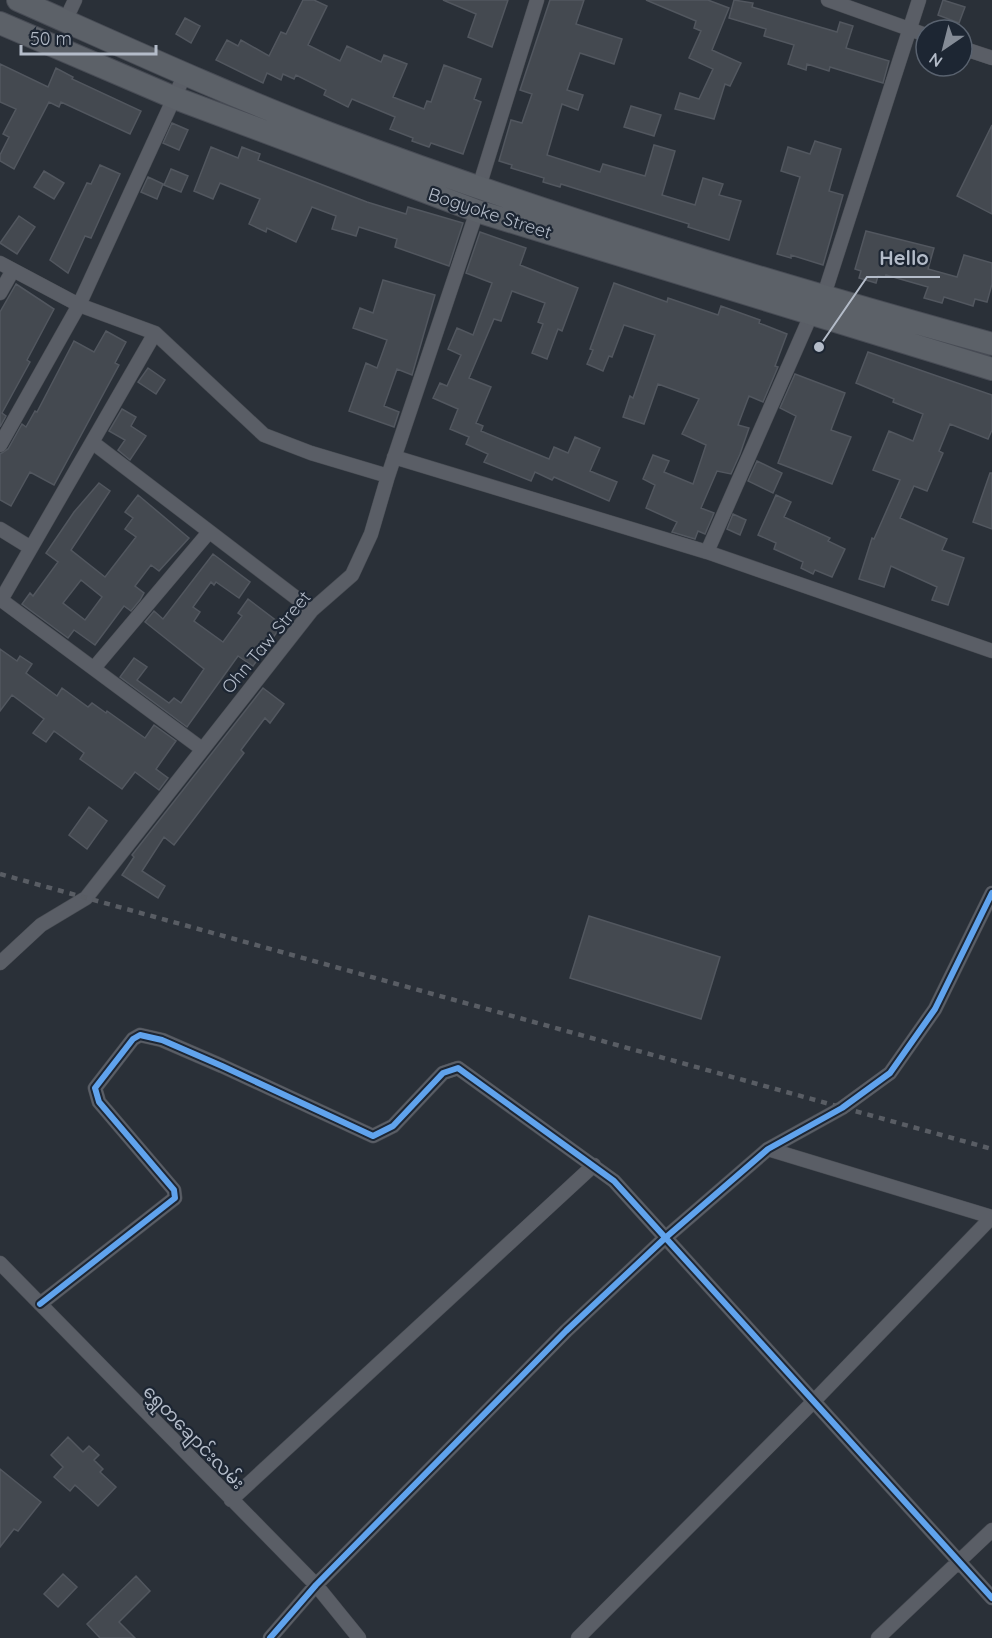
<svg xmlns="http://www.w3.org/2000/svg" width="992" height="1638" viewBox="0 0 992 1638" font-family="Quicksand,'Noto Sans Myanmar',sans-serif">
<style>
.building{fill:#444950;stroke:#52575f;stroke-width:1.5;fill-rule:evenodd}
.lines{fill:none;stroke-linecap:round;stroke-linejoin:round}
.street-casing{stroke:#484c53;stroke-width:15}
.primary-casing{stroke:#484c55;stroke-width:24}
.street{stroke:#5a5e66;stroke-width:14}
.primary{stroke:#5c6168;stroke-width:22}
.rail{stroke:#595d64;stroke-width:4.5;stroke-dasharray:6 6;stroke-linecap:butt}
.cycleway-casing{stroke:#1d2633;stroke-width:10}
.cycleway{stroke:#60a3ed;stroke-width:6}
.labels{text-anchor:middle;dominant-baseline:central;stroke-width:4.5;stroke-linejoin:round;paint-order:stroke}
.street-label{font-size:18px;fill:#b4bcc9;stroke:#1d2633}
.leader{fill:none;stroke:#b4bcc9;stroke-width:2}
.callout-dot{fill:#b4bcc9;stroke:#1d2633;stroke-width:2}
.callout-label{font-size:20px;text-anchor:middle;font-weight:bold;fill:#b4bcc9;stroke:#1d2633;stroke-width:4.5;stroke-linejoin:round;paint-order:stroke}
</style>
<rect width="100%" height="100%" fill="#2a3038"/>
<!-- building -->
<path class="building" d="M303 0H314L327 6 308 45 340 61 347 46 381 62 384 55 407 64 393 97 424 109 427 101 431 102 444 65 481 79 474 99 481 102 463 154 431 143 429 147 412 141 413 138 390 129 395 117 352 99 348 107 324 95 326 90 296 75 294 79 283 74 281 80 267 73 263 83 216 60 227 40 238 46 241 40 269 56 281 32 286 34Z
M443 0H508L492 47 468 37 476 14Z
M550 0H584L576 24 622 39 614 64 580 53 567 90 583 95 578 110 562 104 547 155 600 172 603 164 645 176 654 145 675 151 662 195 695 205 703 178 723 184 719 195 741 201 729 240 688 227 689 224 561 184 560 187 543 182 544 178 511 168 512 165 499 161 511 120 522 123 532 94 520 90Z
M646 0H708L729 8 712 50 741 63 730 86 725 84 714 119 675 109 680 93 699 99 713 69 689 58 701 31 694 28 696 21Z
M734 0 753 3 752 7 837 32 840 22 853 26 846 48 889 61 883 83 830 67 829 71 807 64 806 70 788 64 794 45 764 36 766 29 729 18Z
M943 0 965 7 959 23 938 15Z
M185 18 200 26 191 43 176 34Z
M0 64 48 87 56 68 73 77 72 79 141 111 130 134 61 102 59 107 49 102 14 169 0 161V155L9 137 3 134 16 109 0 102Z
M631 106 661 115 654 136 624 127Z
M172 123 188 130 179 150 163 143Z
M992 125V214L957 196Z
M815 141 841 149 829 191 843 195 823 265 791 255V258L777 254 800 177 781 171 788 147 810 154Z
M211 147 238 158 242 147 260 154 258 160 367 202 406 214 408 207 463 223 449 266 395 247 397 239 359 227 356 236 332 229 336 216 312 207 296 242 267 228 266 232 249 224 260 199 220 183 213 199 194 191Z
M100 165 120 174 91 238 85 236 68 273 50 260 87 183 91 184Z
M171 169 188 176 181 192 164 185Z
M44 171 64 183 54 199 34 187Z
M148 177 163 184 157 199 141 192Z
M19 216 35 227 17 254 0 243Z
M866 231 934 248 928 269 957 277 964 255 992 263V284L987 302 975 299 973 306 944 297 942 303 924 298 928 287 886 275 885 277 878 276 876 283 859 278 861 271 855 269Z
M480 232 526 248 520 265 578 288 562 331 558 329 547 359 532 353 543 324 538 322 545 303 512 291 501 321 494 319 469 378 491 387 476 423 483 426 481 431 549 459 554 447 568 453 575 437 600 448 590 471 617 482 609 501 554 477 552 480 535 472 531 481 484 462 488 454 466 444 469 437 450 429 458 409 433 398 440 383 447 386 461 355 448 349 457 328 473 335 492 283 466 273Z
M383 280 435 295 412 375 397 369 384 406 399 412 394 427 349 411 366 363 377 368 387 340 353 328 360 308 373 313Z
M614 283 667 302 668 298 718 315 721 306 760 320 759 323 787 334 775 366 778 367 763 402 749 396 738 425 749 428 740 454 731 474 717 471 701 508 714 513 705 534 698 531 695 539 672 532 677 522 646 508 655 485 643 479 653 455 669 461 664 472 693 484 706 445 682 434 699 399 658 384 644 424 623 417 630 396 633 398 655 335 624 325 612 357 609 356 603 371 587 364 593 350 590 349Z
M16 284 54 309 27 360 30 362 2 413 6 416 0 427V312Z
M106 331 126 342 115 363 119 365 54 485 30 472 11 506 0 500V454L8 449 22 424 26 427 35 411 37 412 74 341 94 352Z
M868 352 992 395V430L988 439 950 424 939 451 943 453 927 491 914 486 900 518 947 539 942 550 964 558 948 605 932 600 937 587 891 566 884 587 859 579 872 538 874 539 900 480 873 470 889 431 913 441 923 414 893 402 894 399 856 383Z
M148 368 165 380 156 394 138 382Z
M795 374 845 393 831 430 851 437 832 484 778 463 796 416 780 408Z
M122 409 136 417 131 426 146 436 130 460 118 450 125 440 109 431Z
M757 461 782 473 773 493 748 481Z
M990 473H992V529L973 522Z
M99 483 110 491 71 550 105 577 136 537 125 529 133 518 125 512 138 495 189 538 159 571 151 565 135 586 144 593 140 600 131 611 124 606 95 645 74 630 68 638 22 604 30 593 33 596 58 562 46 553 74 512ZM81 580 102 597 85 620 63 603Z
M776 495 791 502 784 517 830 538 828 541 845 549 832 577 815 570 813 574 801 568 803 562 774 549 776 543 758 535Z
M733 514 746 520 740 535 727 529Z
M213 554 250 582 239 598 216 582 214 585 211 582 193 607 200 612 194 621 223 642 242 616 238 613 248 599 282 625 253 666 238 656 187 727 120 677 134 658 147 667 137 680 169 703 174 698 181 703 204 669 145 622 154 611 163 619Z
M0 649 17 661 20 656 32 664 26 673 57 696 62 688 88 707 92 703 106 713 107 711 145 738 154 725 176 741 156 769 168 778 159 790 135 772 122 789 80 759 84 753 54 731 46 742 33 733 44 719 12 695 0 711Z
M263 688 284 704 270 723 265 718 241 750 244 753 174 845 164 837 142 871 165 886 158 898 122 875 134 857 132 855Z
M89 807 107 821 87 849 69 835Z
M589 916 720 957 701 1019 570 978Z
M68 1437 83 1452 89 1446 99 1455 94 1460 103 1469 100 1472 116 1487 98 1506 75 1485 70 1491 54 1477 63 1467 51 1455Z
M0 1469 41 1502 18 1531 14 1529 0 1547Z
M63 1574 77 1587 58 1607 44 1594Z
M136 1576 150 1591 119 1622 135 1638H100L87 1624Z"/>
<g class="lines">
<!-- street casing -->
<g class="street-casing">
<path id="street" d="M828 0 926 35
M65 21 75 0
M962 48 992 58
M479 187 537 0
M0 263 79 305 155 333 264 435 311 453 388 476
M0 293 13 270
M823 298 919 0
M92 442 312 610
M0 445 79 305 185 74
M394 457 707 552 992 651
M0 529 31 548
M707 552 811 315
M0 599 202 749
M1 600 155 333
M94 668 209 532
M0 963 41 925 86 898 312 610 352 575 371 534 388 476 477 211
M768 1149 992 1217
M0 1263 316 1585 359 1638
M40 1304 175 1198 174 1190 99 1102 95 1088 133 1039 140 1035 162 1040 222 1066 373 1136 393 1126 443 1073 458 1068 614 1181 992 1598
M231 1500 594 1165
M270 1638 316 1585 566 1331 664 1239 768 1149 842 1108 890 1073 935 1009 992 893
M578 1638 813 1402 992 1217
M878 1638 992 1530"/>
</g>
<!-- primary casing -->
<g class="primary-casing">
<path id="primary" d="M18 0C122 46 226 94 333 135 548 216 771 283 992 344
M0 23 175 98 477 211 992 369"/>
</g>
<!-- street -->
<use href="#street" class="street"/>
<!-- primary -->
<use href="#primary" class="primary"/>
<!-- rail -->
<path class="rail" d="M0 874 992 1149"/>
<!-- cycleway casing -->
<g class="cycleway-casing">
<path id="cycleway" d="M40 1304 175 1198 174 1190 99 1102 95 1088 133 1039 140 1035 162 1040 222 1066 373 1136 393 1126 443 1073 458 1068 614 1181 992 1598
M270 1638 316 1585 566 1331 664 1239 768 1149 842 1108 890 1073 935 1009 992 893"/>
</g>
<!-- cycleway -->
<use href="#cycleway" class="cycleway"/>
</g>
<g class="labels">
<!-- street labels -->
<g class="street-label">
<text transform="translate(490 213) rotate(18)">Bogyoke Street</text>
<text transform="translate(266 642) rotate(-50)">Ohn Taw Street</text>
<text transform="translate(194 1437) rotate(46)">ရွှေတချောင်းလမ်း</text>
</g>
</g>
<!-- callouts -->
<path class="leader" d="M819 347L867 277H940"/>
<circle class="callout-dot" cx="819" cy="347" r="6"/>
<g class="callout-label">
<text x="904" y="265">Hello</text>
</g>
<!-- north arrow -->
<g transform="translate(944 48) rotate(215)"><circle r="28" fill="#1d2633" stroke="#59626f" stroke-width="1.5"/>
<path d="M0-4.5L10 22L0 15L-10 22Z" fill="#848b96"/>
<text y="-9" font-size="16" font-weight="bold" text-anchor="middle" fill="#b4bcc9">N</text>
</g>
<!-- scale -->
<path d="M21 45v9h135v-9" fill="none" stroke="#b4bcc9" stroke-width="3"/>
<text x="30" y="45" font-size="18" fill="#b4bcc9" stroke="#1d2633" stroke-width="4.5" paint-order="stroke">50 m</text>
</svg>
